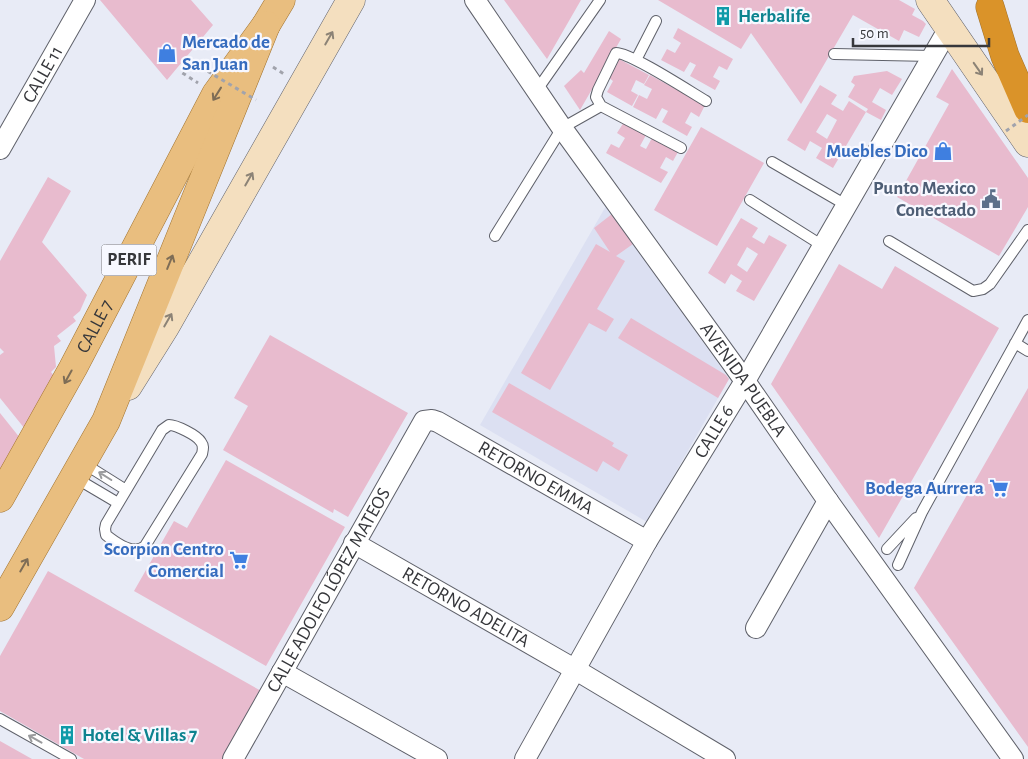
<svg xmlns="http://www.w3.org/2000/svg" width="1028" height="759" viewBox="0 0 1028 759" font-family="'Alegreya Sans',sans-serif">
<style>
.built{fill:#dce0f2}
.building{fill:#e8bbce;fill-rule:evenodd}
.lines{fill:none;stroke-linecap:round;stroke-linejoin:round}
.lane-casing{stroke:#5f616a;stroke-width:12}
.street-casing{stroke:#5f616a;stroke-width:22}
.secondary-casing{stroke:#5f616a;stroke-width:29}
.primary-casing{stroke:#a1732f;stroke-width:29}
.highway-casing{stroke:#a1732f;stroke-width:29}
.path{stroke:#a1a3ac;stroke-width:3;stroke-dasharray:4 4;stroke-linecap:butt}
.lane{stroke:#fff;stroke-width:10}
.street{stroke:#fff;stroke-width:20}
.secondary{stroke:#f4dfbf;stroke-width:28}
.primary{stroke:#e9be7f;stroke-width:28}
.highway{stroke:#da9329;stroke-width:28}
.path-bridge{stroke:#a1a3ac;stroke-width:3;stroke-dasharray:4 4;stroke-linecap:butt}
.oneway{stroke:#8c8376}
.oneway2{stroke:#7e6d56}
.oneway3{stroke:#9a9b9d}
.labels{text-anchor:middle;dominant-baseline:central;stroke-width:4.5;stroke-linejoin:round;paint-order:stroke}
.shield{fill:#f7f8ff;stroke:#707176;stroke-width:1}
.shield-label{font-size:18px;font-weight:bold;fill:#36373b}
.culture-label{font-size:19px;font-weight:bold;fill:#0d838f;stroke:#f7f8ff;text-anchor:start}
.shop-label{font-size:19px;font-weight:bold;fill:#366cbe;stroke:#f7f8ff;text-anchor:end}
.street-label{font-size:19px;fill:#36373b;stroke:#f7f8ff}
.service-label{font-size:19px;font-weight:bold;fill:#4e5e75;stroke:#f7f8ff;text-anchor:end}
</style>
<rect width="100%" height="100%" fill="#e8ebf6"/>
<!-- built -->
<path class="built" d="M606 206 729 379 647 522 480 425Z"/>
<!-- building -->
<path class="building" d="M100 0H191L213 25 167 80Z
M504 0H581L547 59Z
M658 0H899L915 9 912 15 923 21 926 24 919 37 904 30 899 41 853 15 801 104 751 33 741 49Z
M678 28 733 59 727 70 719 66 713 77 720 81 715 90 690 76 696 65 690 62 684 72 661 60 667 49 675 53 681 43 673 38Z
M609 31 621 39 580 110 564 86 581 70 584 73Z
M619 59 649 75 644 84 636 80 631 91 638 95 632 106 607 92 613 81 609 78Z
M952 69 1028 178V207L999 256 897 197 949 104 936 97Z
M887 71 902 79 892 95 880 88 872 102 886 110 881 120 866 112 868 109 848 97 855 85 851 82 854 76Z
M650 75 705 105 699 117 691 112 685 123 692 127 687 136 662 122 668 111 662 108 656 119 633 107 639 95 647 99 652 89 644 85Z
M820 85 837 95 831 104 843 111 849 101 866 112 833 168 816 158 822 148 810 141 805 151 787 140ZM827 114 837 120 827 139 816 132Z
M624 122 646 135 640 146 646 149 652 138 678 152 673 161 666 157 660 168 668 172 661 183 606 153 611 144 619 148 625 138 617 133Z
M701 127 764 163 717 246 654 210Z
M48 177 71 191 42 242 87 295 80 311 73 317 76 321 57 336 61 341 54 346 56 367 51 372 54 376 25 429 0 398V355L4 352 0 348V261Z
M612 214 633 244 616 256 625 261 597 309 614 319 606 332 589 323 550 390 521 373 596 244 610 252 594 228Z
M741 218 758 228 752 237 764 244 769 235 787 245 754 301 736 291 742 281 731 274 725 284 708 273ZM747 247 758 254 747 272 737 265Z
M839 264 882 289 895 266 999 328 879 538 771 384Z
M631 318 726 375 729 379 718 398 618 338Z
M270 335 408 413 348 517 334 509 333 513 223 450 248 406 234 398Z
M509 383 614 443 612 446 628 455 619 471 603 461 597 472 492 412Z
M1028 388V747L914 588Z
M0 413 20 438 0 472Z
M226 460 345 527 266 666 134 591 174 521 187 528Z
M48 571 263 692 225 759H84L0 711V656Z
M0 741 32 759H0Z"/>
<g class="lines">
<!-- lane casing -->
<g class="lane-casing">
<path id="lane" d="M834 54 932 56
M636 60 656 21
M537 90 600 0
M601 106 681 148
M772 162 846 205
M750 200 823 246
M495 236 562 128 601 106 596 97 598 90 616 53C631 53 689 91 706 101
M889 241 973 291 983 289 990 284 1028 230
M1015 343 1028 351
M169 425C176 425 197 435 201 442 204 446 203 449 202 454L145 546C134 556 116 543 106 535L105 529 106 524 162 430Z
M83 463 126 490
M74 477 118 503
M887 549 916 518
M898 565 922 512 1028 320
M0 719 71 759"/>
</g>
<!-- street casing -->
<g class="street-casing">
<g id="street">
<path id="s1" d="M475 0 562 128 745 381 828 501 1013 759"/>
<path id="s2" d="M0 149 85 0"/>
<path id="s3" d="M354 543 576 670 725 759"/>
<path d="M756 628 828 501"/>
<path d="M282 672 437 759"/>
<path id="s4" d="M233 759 424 421 432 420 438 422 647 541"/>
<path id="s5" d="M525 759 647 541 745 381 949 28"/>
</g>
</g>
<!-- secondary casing -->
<g class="secondary-casing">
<path id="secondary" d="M930 0 1028 143
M128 386 165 327 351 0"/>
</g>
<!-- primary casing -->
<g class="primary-casing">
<g id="primary">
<path id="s6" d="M0 498 73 368 216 94 266 25 281 0"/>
<path d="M0 607 106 421 266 25"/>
</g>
</g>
<!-- highway casing -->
<g class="highway-casing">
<path id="highway" d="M990 7 1005 56 1028 109"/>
</g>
<!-- path -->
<path class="path" d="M187 59 181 72 198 83
M273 67 284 74"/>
<!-- lane -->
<use href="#lane" class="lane"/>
<!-- street -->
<use href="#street" class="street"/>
<!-- secondary -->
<use href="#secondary" class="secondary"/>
<!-- primary -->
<use href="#primary" class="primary"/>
<!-- highway -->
<use href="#highway" class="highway"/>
<!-- path-bridge -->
<path class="path-bridge" d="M187 59 256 100
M1006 131 1028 115"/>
</g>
<!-- one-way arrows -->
<defs><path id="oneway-shaft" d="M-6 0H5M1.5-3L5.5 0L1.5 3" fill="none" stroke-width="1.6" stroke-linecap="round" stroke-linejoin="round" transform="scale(1.25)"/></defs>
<g class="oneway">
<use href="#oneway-shaft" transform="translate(329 38) rotate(-60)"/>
<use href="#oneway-shaft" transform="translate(978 69) rotate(55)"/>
<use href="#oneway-shaft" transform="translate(249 179) rotate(-60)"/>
<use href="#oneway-shaft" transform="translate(168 320) rotate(-60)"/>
</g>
<g class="oneway2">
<use href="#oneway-shaft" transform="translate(217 94) rotate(122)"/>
<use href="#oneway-shaft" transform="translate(170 262) rotate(-68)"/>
<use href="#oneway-shaft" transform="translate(68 377) rotate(119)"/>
<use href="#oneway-shaft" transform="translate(24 565) rotate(-60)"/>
</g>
<g class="oneway3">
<use href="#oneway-shaft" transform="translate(105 476) rotate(-148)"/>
<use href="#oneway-shaft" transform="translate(35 739) rotate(-151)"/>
</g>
<!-- icons -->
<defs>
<g id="building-bare" transform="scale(1.5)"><path d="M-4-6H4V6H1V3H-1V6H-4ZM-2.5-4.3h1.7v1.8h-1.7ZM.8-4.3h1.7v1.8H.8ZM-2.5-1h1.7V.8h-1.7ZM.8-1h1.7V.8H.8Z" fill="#0f9aa8" stroke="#f7f8ff" stroke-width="2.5" paint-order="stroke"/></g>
<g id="shop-bare" transform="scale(1.5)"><path d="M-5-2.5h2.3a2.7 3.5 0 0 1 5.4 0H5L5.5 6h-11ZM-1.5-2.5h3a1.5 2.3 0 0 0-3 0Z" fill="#3f7fe0" stroke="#f7f8ff" stroke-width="2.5" paint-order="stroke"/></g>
<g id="civic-bare" transform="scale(1.5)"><path d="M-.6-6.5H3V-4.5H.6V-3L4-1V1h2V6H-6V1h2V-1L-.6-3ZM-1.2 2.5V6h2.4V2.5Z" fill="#5c6f8a" stroke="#f7f8ff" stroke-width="2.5" paint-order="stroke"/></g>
<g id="supermarket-bare" transform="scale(1.5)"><path d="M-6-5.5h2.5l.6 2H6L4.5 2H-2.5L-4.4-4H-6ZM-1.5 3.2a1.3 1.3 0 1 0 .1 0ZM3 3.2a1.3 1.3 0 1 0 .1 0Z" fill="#3f7fe0" stroke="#f7f8ff" stroke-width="2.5" paint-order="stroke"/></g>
</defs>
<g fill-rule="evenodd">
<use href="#building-bare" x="723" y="16"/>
<use href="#shop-bare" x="167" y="53"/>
<use href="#shop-bare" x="943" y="151"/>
<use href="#civic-bare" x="991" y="199"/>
<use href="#supermarket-bare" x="999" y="488"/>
<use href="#supermarket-bare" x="239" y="560"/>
<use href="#building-bare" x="67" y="735"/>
</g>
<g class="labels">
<!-- shield labels -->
<rect class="shield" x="101.5" y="244.5" width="55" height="31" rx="4"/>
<g class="shield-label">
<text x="129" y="260">PERIF</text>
</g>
<!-- culture labels -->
<g class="culture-label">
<text x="738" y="16">Herbalife</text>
<text x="82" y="735">Hotel &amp; Villas 7</text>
</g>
<!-- shop labels -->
<g class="shop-label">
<text x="182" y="42" text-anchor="start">Mercado de<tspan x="182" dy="22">San Juan</tspan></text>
<text x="928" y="151">Muebles Dico</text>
<text x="984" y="488">Bodega Aurrera</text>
<text x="224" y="549">Scorpion Centro<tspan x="224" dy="22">Comercial</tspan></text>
</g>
<!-- street labels -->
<g class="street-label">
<text stroke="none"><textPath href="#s2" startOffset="86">CALLE 11</textPath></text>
<text stroke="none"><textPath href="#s6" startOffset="196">CALLE 7</textPath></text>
<text stroke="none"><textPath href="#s1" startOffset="465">AVENIDA PUEBLA</textPath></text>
<text stroke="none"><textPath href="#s5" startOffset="378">CALLE 6</textPath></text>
<text stroke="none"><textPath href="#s4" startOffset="515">RETORNO EMMA</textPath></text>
<text stroke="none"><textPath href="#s4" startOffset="194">CALLE ADOLFO LÓPEZ MATEOS</textPath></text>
<text stroke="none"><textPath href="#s3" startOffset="129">RETORNO ADELITA</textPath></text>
</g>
<!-- service labels -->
<g class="service-label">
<text x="976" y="188">Punto Mexico<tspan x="976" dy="22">Conectado</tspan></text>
</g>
</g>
<!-- scale -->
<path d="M853 38v8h136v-8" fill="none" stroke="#36373b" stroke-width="2.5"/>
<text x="860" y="38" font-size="15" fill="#36373b" stroke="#f7f8ff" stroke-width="4" paint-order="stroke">50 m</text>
</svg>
